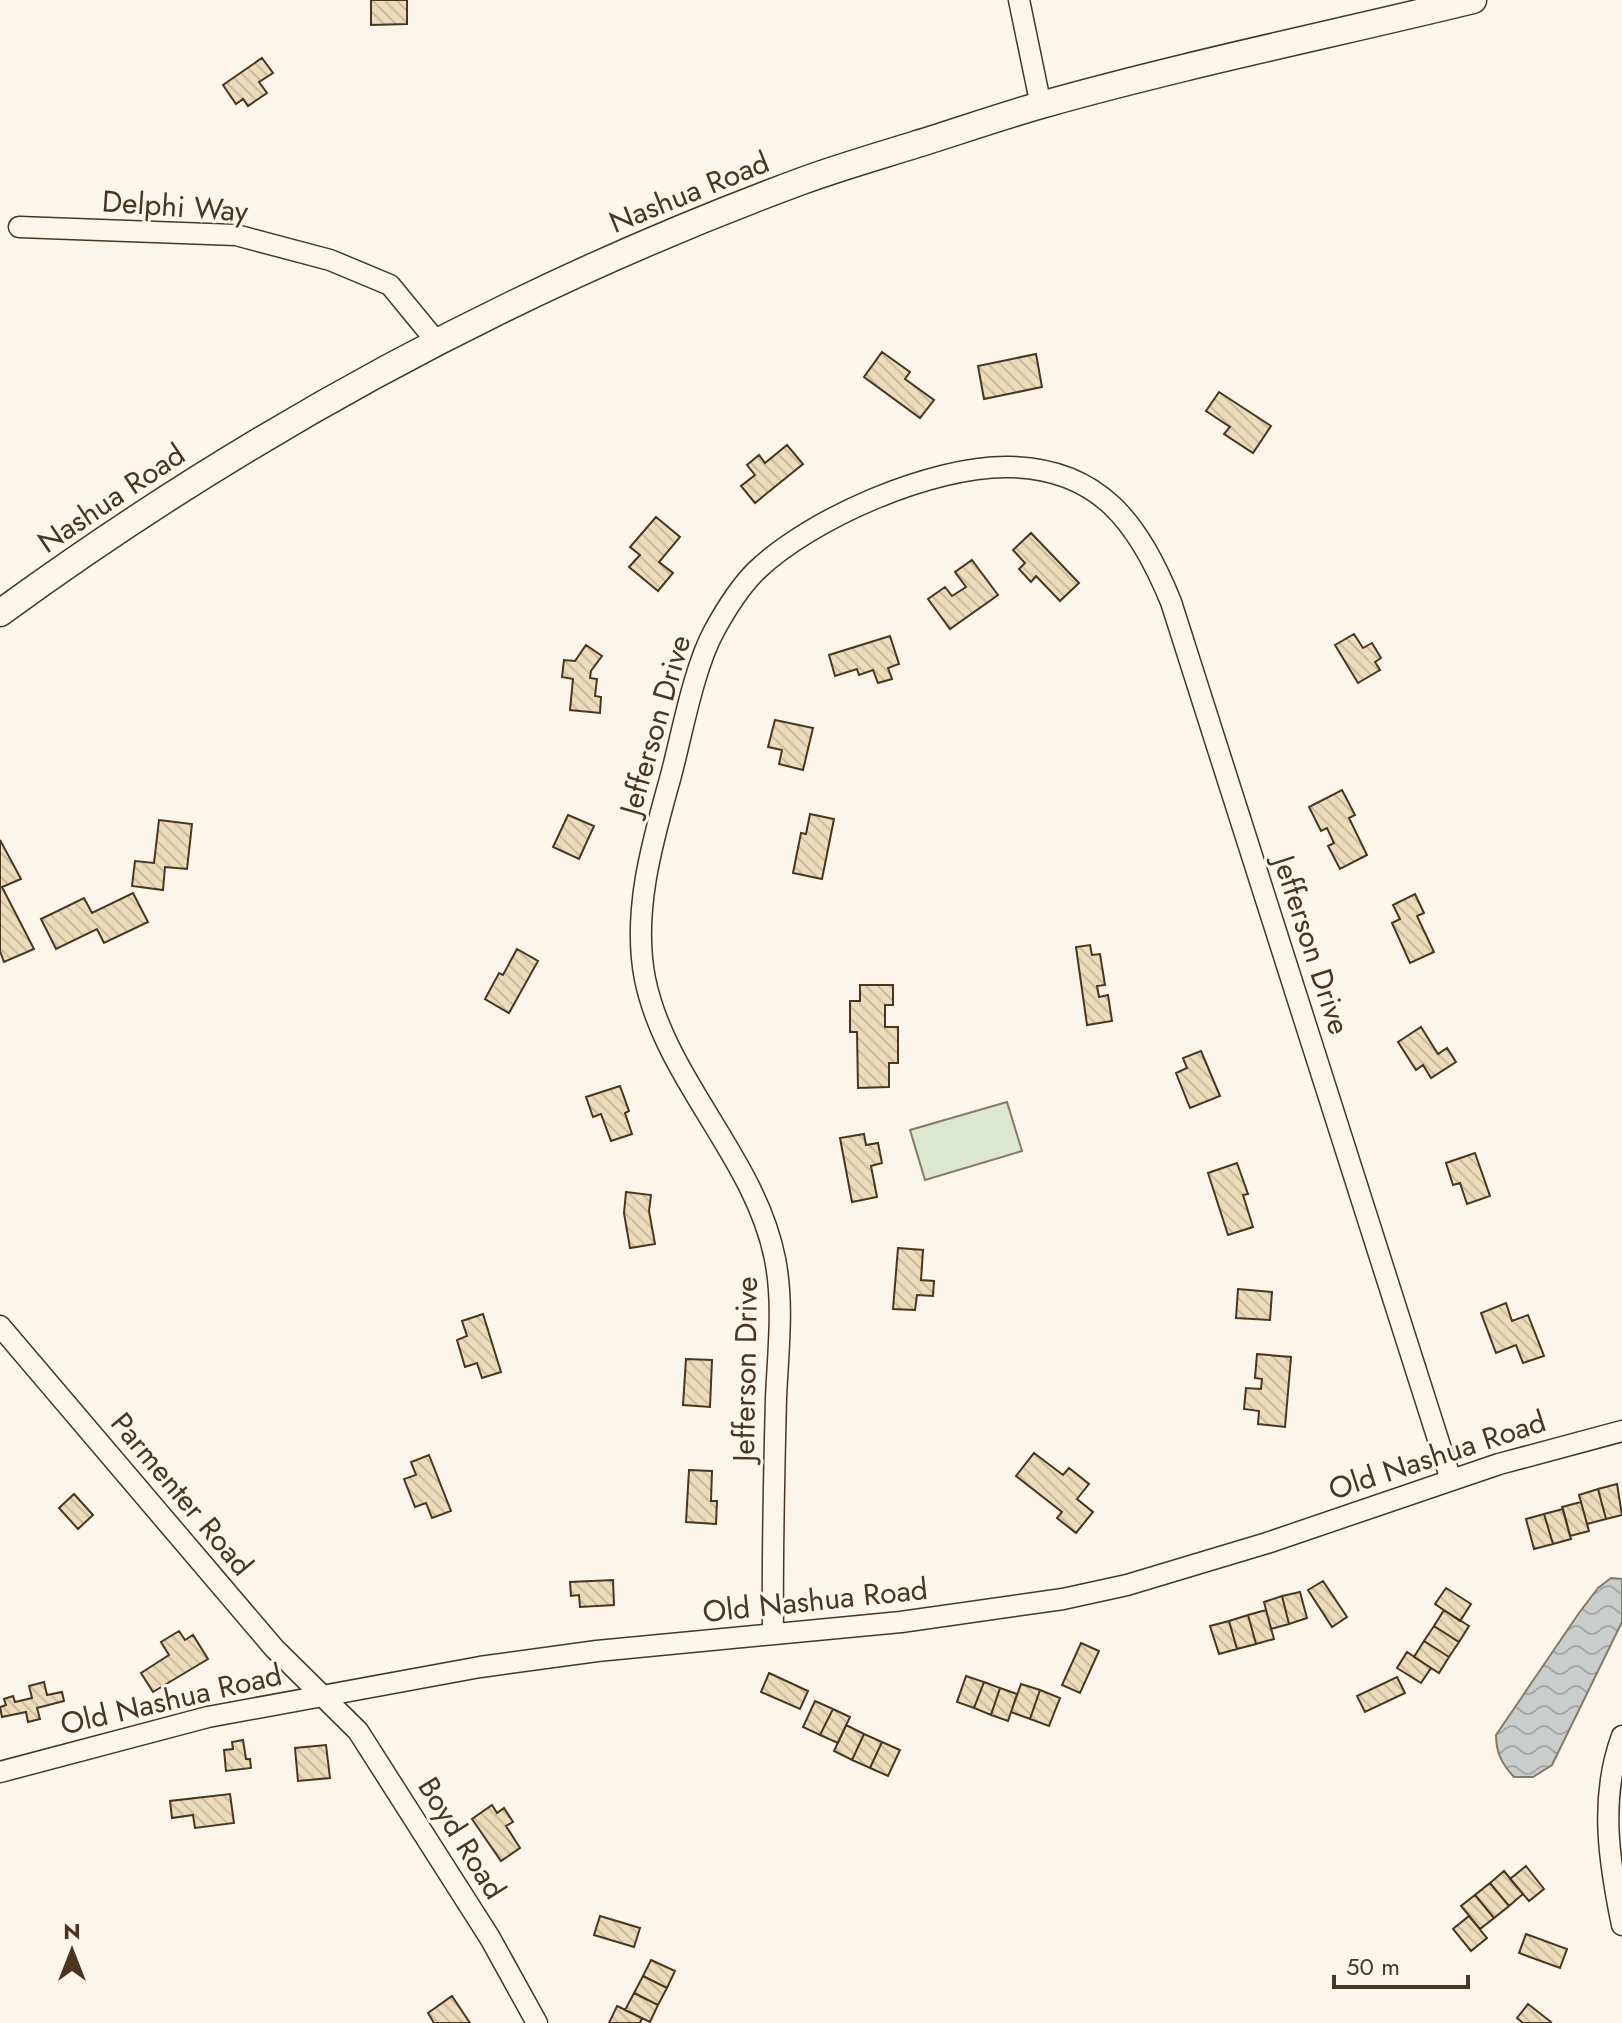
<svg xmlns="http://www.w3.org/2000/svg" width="1622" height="2023" viewBox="0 0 1622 2023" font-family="Jost,sans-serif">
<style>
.garden{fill:#dce7d0;stroke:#887966;stroke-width:2}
.water{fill:url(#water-waves);stroke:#887966;stroke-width:2}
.building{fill:url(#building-back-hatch);stroke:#4a3520;stroke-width:2}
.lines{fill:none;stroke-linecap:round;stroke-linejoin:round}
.minor-casing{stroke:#4a3520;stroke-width:23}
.major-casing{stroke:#4a3520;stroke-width:29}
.minor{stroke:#fbf6e9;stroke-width:20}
.major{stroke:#fbf6e9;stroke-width:26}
.labels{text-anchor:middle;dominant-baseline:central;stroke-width:6;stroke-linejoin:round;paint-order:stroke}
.street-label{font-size:30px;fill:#4a3520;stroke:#fbf6e9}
</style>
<defs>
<pattern id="water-waves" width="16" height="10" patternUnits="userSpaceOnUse" patternTransform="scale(2)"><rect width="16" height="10" fill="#c9cecd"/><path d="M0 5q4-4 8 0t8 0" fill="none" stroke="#a5a8a6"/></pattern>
<pattern id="building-back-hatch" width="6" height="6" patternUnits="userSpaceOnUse" patternTransform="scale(2)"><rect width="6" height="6" fill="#ecdcbc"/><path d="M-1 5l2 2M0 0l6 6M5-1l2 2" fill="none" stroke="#ccbda1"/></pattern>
</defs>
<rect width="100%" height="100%" fill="#fbf6e9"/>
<!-- garden -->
<path class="garden" d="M1007 1102 1022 1151 925 1180 910 1130Z"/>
<!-- water -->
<path class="water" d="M1611 1578 1622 1579V1622L1552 1765 1533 1777H1514C1502 1764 1496 1753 1496 1735L1579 1613 1598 1588Z"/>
<!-- building -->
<path class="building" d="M371 0H407V24L371 25Z
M262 58 273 73 259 82 267 93 248 106 243 99 236 104 223 85Z
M882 352 910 372 905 379 934 400 920 418 864 377Z
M1036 354 1042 387 984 399 978 366Z
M1219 392 1271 426 1253 453 1224 434 1230 427 1206 411Z
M787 445 803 464 755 503 741 486 755 475 747 465 759 455 765 463Z
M656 517 680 537 659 562 673 573 658 591 629 567 640 555 630 547Z
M1031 533 1079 583 1060 601 1036 576 1031 582 1019 569 1025 563 1013 550Z
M972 560 998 595 950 629 928 599 945 587 952 596 966 587 955 572Z
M1354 634 1363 648 1372 643 1381 658 1375 662 1380 670 1358 683 1335 645Z
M890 636 899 664 888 668 892 679 878 683 873 670 859 675 857 669 835 676 829 655Z
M586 645 602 656 591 671 590 678 597 679 595 696 601 697 600 713 570 710 573 679 562 677 564 660 575 661Z
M775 720 813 728 803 770 779 764 782 750 768 747Z
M1342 790 1355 815 1349 818 1367 855 1340 869 1328 846 1334 843 1327 828 1321 831 1309 807Z
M810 814 834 819 822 879 793 873 801 833 806 834Z
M568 815 594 826 579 859 553 847Z
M159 820 192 824 187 869 165 867 163 890 132 886 135 861 154 863Z
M0 840 21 879 2 887 34 949 4 962 0 951Z
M133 893 148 922 104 943 97 929 56 949 41 919 84 898 92 913Z
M1415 894 1424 913 1417 916 1434 952 1410 963 1392 923 1400 919 1393 905Z
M1090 945 1092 955 1100 954 1105 985 1097 986 1099 997 1108 995 1112 1021 1087 1025 1076 947Z
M517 949 538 961 509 1013 485 999 499 973 503 975Z
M860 985H893V1005H885V1027H898V1063H889V1087L858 1088 857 1032H850V1001H860Z
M1421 1027 1438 1054 1447 1048 1456 1062 1431 1078 1423 1065 1416 1070 1398 1042Z
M1201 1051 1220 1096 1190 1108 1176 1073 1187 1068 1183 1058Z
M620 1086 629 1111 625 1113 632 1134 611 1141 601 1114 593 1117 586 1097Z
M864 1134 866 1145 878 1143 882 1163 871 1166 877 1197 852 1202 840 1138Z
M1475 1153 1490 1196 1467 1204 1460 1183 1453 1185 1446 1163Z
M1237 1163 1248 1194 1243 1195 1253 1227 1228 1235 1208 1173Z
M626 1192 651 1195 649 1211 655 1244 630 1248 624 1213Z
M898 1248 923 1250 921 1280 934 1281 933 1296 917 1295 915 1310 893 1309Z
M1238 1289 1272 1292 1270 1320 1236 1318Z
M1506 1303 1512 1321 1528 1315 1544 1356 1523 1363 1516 1345 1496 1353 1481 1313Z
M483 1314 501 1372 482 1378 477 1363 465 1367 457 1340 467 1336 462 1321Z
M1257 1354 1291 1357 1285 1427 1258 1424 1259 1411 1244 1409 1246 1388 1261 1389 1262 1379 1255 1378Z
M686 1359 712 1360 710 1407 683 1405Z
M1034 1453 1063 1475 1069 1468 1089 1484 1077 1499 1093 1512 1076 1533 1057 1518 1062 1512 1016 1476Z
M429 1455 451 1511 432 1518 426 1503 415 1507 404 1479 416 1475 411 1462Z
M689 1470 712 1471 711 1501H717L716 1524 686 1522Z
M1617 1484 1622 1515 1606 1519 1598 1489Z
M1598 1489 1606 1519 1587 1524 1579 1495Z
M74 1494 93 1515 78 1529 59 1508Z
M1581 1502 1589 1531 1570 1536 1562 1507Z
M1563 1509 1571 1539 1553 1544 1544 1514Z
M1544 1514 1553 1544 1534 1549 1526 1519Z
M613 1580 614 1605 580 1607 579 1595 571 1596 570 1582Z
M1323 1581 1347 1617 1332 1627 1308 1590Z
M1446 1588 1471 1604 1460 1621 1435 1604Z
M1300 1592 1307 1618 1289 1624 1282 1596Z
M1282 1596 1289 1624 1271 1629 1264 1602Z
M1266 1610 1274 1639 1256 1644 1248 1615Z
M1444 1610 1469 1626 1459 1642 1434 1626Z
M1248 1615 1256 1644 1237 1649 1229 1621Z
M1229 1621 1237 1649 1219 1654 1210 1626Z
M1434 1626 1459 1642 1449 1657 1424 1641Z
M179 1631 185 1640 193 1635 208 1659 153 1692 141 1673 169 1655 161 1642Z
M1424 1641 1449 1657 1439 1673 1414 1657Z
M1081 1643 1099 1651 1080 1693 1062 1685Z
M1407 1652 1431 1668 1421 1683 1397 1668Z
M769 1673 808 1691 800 1709 761 1692Z
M966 1676 984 1682 974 1708 957 1702Z
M1397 1677 1405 1693 1365 1712 1357 1696Z
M44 1682 47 1695 62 1692 64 1701 37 1708 40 1719 28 1722 26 1712 2 1717 0 1707 6 1705 4 1699 13 1696 15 1702 32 1698 29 1686Z
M984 1682 1000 1688 991 1715 974 1708Z
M1021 1684 1040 1690 1030 1719 1011 1712Z
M1000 1688 1017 1694 1008 1721 991 1715Z
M1040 1690 1060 1698 1049 1726 1030 1719Z
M815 1701 833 1709 820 1735 803 1727Z
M833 1709 850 1717 838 1743 820 1735Z
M846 1725 864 1734 852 1760 834 1751Z
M864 1734 882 1742 870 1768 852 1760Z
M243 1740 246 1759H250L251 1768 226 1771 224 1750 233 1749 232 1742Z
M882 1742 900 1750 888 1776 870 1768Z
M326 1745 330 1778 298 1781 295 1748Z
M230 1794 234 1823 195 1828 193 1815 172 1818 170 1801Z
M492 1805 497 1813 504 1808 513 1822 506 1826 520 1848 501 1861 472 1819Z
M1526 1866 1544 1889 1529 1901 1510 1879Z
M1504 1871 1523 1894 1509 1906 1490 1883Z
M1490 1883 1509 1906 1494 1918 1475 1895Z
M1475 1895 1494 1918 1480 1929 1461 1906Z
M600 1916 640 1928 634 1947 594 1935Z
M1469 1916 1487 1938 1471 1951 1453 1929Z
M1526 1934 1567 1949 1560 1968 1519 1953Z
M651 1960 675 1971 667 1988 643 1976Z
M643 1976 667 1988 658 2005 634 1993Z
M634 1993 658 2005 650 2022 625 2010Z
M452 1996 470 2023H434L428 2013Z
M1528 2004 1551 2022 1550 2023H1523L1517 2018Z
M617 2006 642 2018 640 2023H609Z"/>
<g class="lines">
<!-- minor casing -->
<g class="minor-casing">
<path id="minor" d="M1019 0 1041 106
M19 227 236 235 330 260 390 285 436 341
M0 1326 274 1648 358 1731 490 1938 537 2023
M773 1634C772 1555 774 1477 776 1398 778 1352 784 1304 775 1259 755 1157 666 1081 645 979 632 913 652 843 670 779 682 735 693 670 714 631 726 609 739 588 756 571 811 518 932 466 1008 467 1100 468 1139 524 1171 602L1451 1480
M1622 1736C1599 1798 1609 1862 1622 1925
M0 1772 208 1717 480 1667 597 1651 901 1622 1063 1599 1127 1585 1267 1543 1499 1464 1622 1431"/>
</g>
<!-- major casing -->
<g class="major-casing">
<path id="major" d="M0 613C247 433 515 287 802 181 840 167 879 156 917 144 959 131 999 117 1041 105 1183 65 1329 35 1473 0"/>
</g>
<!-- minor -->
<use href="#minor" class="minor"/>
<!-- major -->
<use href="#major" class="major"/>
</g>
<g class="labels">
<!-- street labels -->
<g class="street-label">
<text transform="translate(689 192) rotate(-22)">Nashua Road</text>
<text transform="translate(175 206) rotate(4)">Delphi Way</text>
<text transform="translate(111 498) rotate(-34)">Nashua Road</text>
<text transform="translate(655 725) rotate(-74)">Jefferson Drive</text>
<text transform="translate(1312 945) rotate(72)">Jefferson Drive</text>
<text transform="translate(745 1369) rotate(-89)">Jefferson Drive</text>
<text transform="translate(1437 1455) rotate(-18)">Old Nashua Road</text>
<text transform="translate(182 1494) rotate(50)">Parmenter Road</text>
<text transform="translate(815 1600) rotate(-6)">Old Nashua Road</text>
<text transform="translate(171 1699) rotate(-13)">Old Nashua Road</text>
<text transform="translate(462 1838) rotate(58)">Boyd Road</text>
</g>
</g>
<!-- north arrow -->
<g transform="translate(72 1951)" stroke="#fbf6e9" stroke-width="6" paint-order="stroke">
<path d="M0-6L14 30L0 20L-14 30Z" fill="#4a3520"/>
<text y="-12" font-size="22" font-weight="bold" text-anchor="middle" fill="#4a3520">N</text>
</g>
<!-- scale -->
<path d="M1334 1975v12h134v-12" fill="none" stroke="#4a3520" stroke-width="4"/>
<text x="1346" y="1975" font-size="24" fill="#4a3520" stroke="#fbf6e9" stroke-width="6" paint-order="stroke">50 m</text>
</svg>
